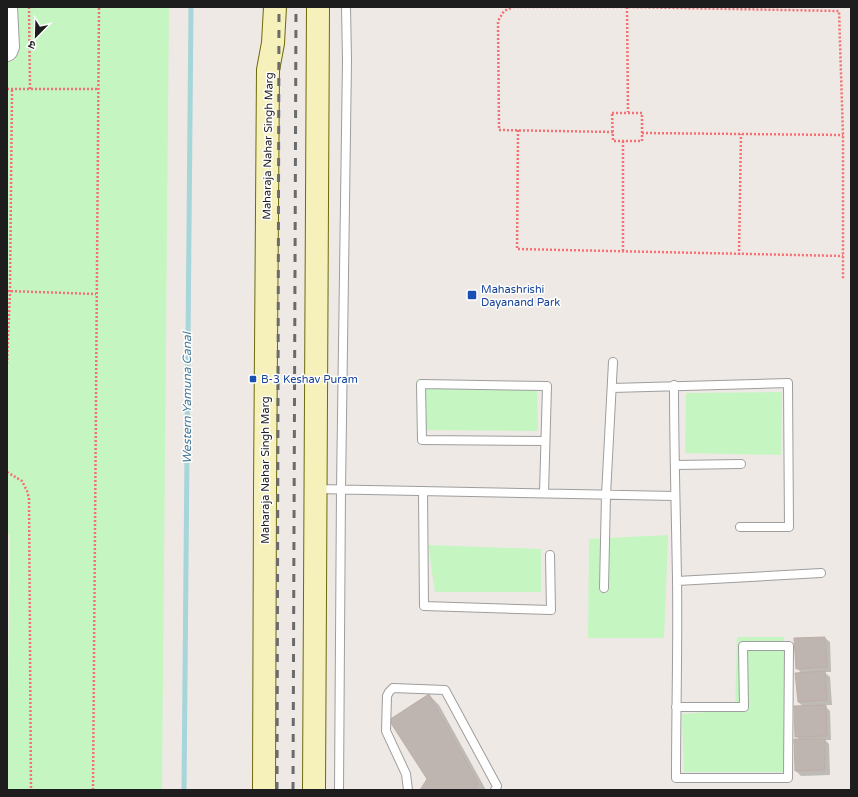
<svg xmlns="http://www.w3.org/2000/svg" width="858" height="797" viewBox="0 0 858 797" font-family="'Varela Round','Noto Sans Devanagari',sans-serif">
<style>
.park{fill:#c5f6c2}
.shadow{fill:#0003}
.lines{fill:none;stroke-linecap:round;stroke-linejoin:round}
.stream{stroke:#a6d5da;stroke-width:5}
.building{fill:#beb4b0;stroke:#bfaea7}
.service-casing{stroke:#9e9e9e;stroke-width:10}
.minor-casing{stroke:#9e9e9e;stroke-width:18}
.secondary-casing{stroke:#6e6b0a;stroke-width:24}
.path{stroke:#f37075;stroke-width:2.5;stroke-dasharray:2 2;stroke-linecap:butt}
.service{stroke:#fff;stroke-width:8}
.minor{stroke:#fff;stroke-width:16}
.secondary{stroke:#f6f1ba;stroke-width:22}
.rail{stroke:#6b6b6b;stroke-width:3;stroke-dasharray:8 8;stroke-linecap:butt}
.transit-dot{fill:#1a4fb4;stroke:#fff;stroke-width:1.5}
.labels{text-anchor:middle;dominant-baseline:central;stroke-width:3;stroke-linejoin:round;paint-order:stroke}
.street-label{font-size:11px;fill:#1d1d1d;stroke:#fff}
.transit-label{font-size:11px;fill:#164399;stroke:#fff;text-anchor:start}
.water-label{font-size:12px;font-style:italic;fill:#497c99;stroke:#fff}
</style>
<rect width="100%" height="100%" fill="#eee9e4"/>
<!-- park -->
<path class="park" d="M16 7H169L162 790H7L10 535 7 534V61L16 60Z
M416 380 537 382 538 431 423 430Z
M782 392 781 455 685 453 686 393Z
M668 535 664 638H588L589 539Z
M428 545 541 549V592H435Z
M737 637H784L786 772H684L682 714 735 710Z"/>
<!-- shadow -->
<path class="shadow" d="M825 638 830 642 831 672H824L830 677 832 705H824L830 711 831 740H825L829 744 830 775 801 776 796 771 800 740 796 736 804 707 798 702 802 674 797 668 795 639Z
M429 695 439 705 486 790H421L428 779Z"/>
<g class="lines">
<!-- stream -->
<path class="stream" d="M184 790 191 7"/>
</g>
<!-- building -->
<path class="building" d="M825 637 827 667 796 669 794 638Z
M825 671 827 700 798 702 795 673Z
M429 694 478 783 475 790H420L427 779 389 720Z
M826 705 827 736 795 737 794 706Z
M794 739H825V770L795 771Z"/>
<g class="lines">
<!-- service casing -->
<g class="service-casing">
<path id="service" d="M674 385C674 450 676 515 677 580 678 646 676 712 676 778H788L789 646H743L744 707H676
M612 388 788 383 789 527H740
M675 465 741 464
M316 489 675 496
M423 491 424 606 551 610 550 555
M544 493 547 386 421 384 422 440 545 441
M677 581 821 573
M604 588 606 495 613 362
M339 790 341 489 347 60 346 7
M408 790 406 774 386 731 387 696 389 692 393 688 445 690 497 786 495 790"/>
</g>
<!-- minor casing -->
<g class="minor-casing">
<path id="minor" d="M7 53 9 52 11 47 9 7"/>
</g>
<!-- secondary casing -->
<g class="secondary-casing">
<path id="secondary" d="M264 790 265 490 268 70 273 43 275 7
M314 790 318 7"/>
</g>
<!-- path -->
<path class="path" d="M29 7 30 90
M627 7 628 112
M7 89H98
M612 113H642V141H613Z
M518 130 517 249 843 256
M613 132 499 130 498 21 504 11 513 7H627L839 11 843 135V279
M642 133 843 135
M623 141V252
M739 255 741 134
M7 291 96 294
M7 364 10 291 12 89
M7 472 22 481 27 491 29 498 31 790
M93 790 99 7"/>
<!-- service -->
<use href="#service" class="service"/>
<!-- minor -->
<use href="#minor" class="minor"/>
<!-- secondary -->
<use href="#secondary" class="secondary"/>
<!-- rail -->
<path class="rail" d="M277 790 279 7
M293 790 296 7"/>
</g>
<!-- markers -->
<g class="transit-dot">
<rect x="467" y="290" width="10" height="10" rx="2"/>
<rect x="249" y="375" width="8" height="8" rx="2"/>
</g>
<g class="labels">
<!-- street labels -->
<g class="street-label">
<text transform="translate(268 146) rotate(-89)">Maharaja Nahar Singh Marg</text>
<text transform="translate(265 470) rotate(-90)">Maharaja Nahar Singh Marg</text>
</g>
<!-- transit labels -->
<g class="transit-label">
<text x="481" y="289">Mahashrishi<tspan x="481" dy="13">Dayanand Park</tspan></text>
<text x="261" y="379">B-3 Keshav Puram</text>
</g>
<!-- water labels -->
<g class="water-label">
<text transform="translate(187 398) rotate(-90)">Western Yamuna Canal</text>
</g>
</g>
<!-- border -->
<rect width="858" height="797" fill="none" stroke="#1d1d1d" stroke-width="16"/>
<!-- north arrow -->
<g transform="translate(36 36) rotate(203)" stroke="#ffffff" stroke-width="3" paint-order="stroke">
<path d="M0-3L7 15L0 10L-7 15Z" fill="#1d1d1d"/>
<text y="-6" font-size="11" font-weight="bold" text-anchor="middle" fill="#1d1d1d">उ</text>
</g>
</svg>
